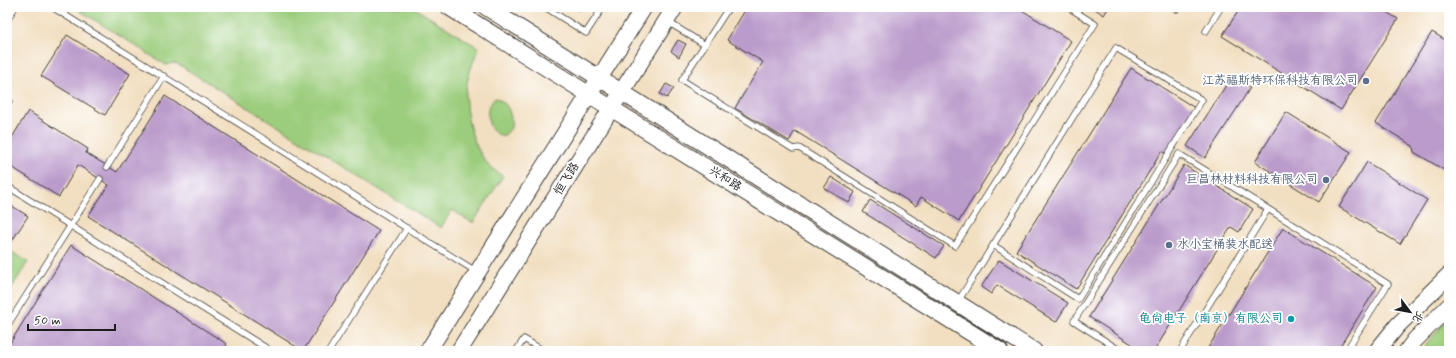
<svg xmlns="http://www.w3.org/2000/svg" width="1456" height="358" viewBox="0 0 1456 358" font-family="Mynerve,'LXGW WenKai TC',sans-serif">
<style>
.green{fill:#9ccd7d;stroke:#5c744c}
.building{fill:#bb9bcb}
.lines{fill:none;stroke-linecap:round;stroke-linejoin:round}
.service-casing{stroke:#3c3935;stroke-width:7}
.secondary-casing{stroke:#3c3935;stroke-width:18}
.service{stroke:#fff;stroke-width:5.5}
.secondary{stroke:#fff;stroke-width:16}
.service-dot{fill:#5c6f8a;stroke:#fff;stroke-width:1.5}
.culture-dot{fill:#0f9aa8;stroke:#fff;stroke-width:1.5}
.labels{text-anchor:middle;dominant-baseline:central;stroke-width:3.5;stroke-linejoin:round;paint-order:stroke}
.service-label{font-size:12px;fill:#4e5e75;stroke:#fff;text-anchor:end}
.street-label{font-size:12px;fill:#1c1c1c;stroke:#fff}
.culture-label{font-size:12px;fill:#0d838f;stroke:#fff;text-anchor:end}
</style>
<rect width="100%" height="100%" fill="#fff"/>
<filter id="ink" filterUnits="userSpaceOnUse"><feTurbulence type="fractalNoise" baseFrequency=".025" numOctaves="2"/><feDisplacementMap in="SourceGraphic" scale="8" xChannelSelector="R" yChannelSelector="G"/><feConvolveMatrix kernelMatrix="1 2 1 2 8 2 1 2 1" color-interpolation-filters="sRGB"/></filter>
<filter id="wash" filterUnits="userSpaceOnUse"><feTurbulence type="fractalNoise" baseFrequency=".012" numOctaves="4" result="noise"/><feDisplacementMap in="SourceGraphic" scale="16" xChannelSelector="R" yChannelSelector="G"/><feGaussianBlur stdDeviation="0.9" result="paint"/><feColorMatrix in="noise" values="0 0 0 0 0 0 0 0 0 0 0 0 0 0 0 0 0 1.4 0 .05"/><feComposite in="paint" operator="in"/></filter>
<g filter="url(#wash)">
<rect width="100%" height="100%" fill="#f2dfc1"/>
<!-- green -->
<path class="green" d="M74 7H413L479 48C473 62 467 77 466 92 464 115 474 150 490 167 494 170 498 173 503 176L473 223 452 210 441 228 178 64 172 63 166 65Z
M496 98C508 102 513 116 511 128L505 135C487 138 481 105 496 98Z
M7 249 28 262 7 295Z
M1449 318V351H1420L1446 321Z"/>
<g id="blocks">
<!-- building -->
<path class="building" d="M574 7H583L580 11Z
M747 7H1017L1071 41 959 221 921 197 916 206 795 131 789 141 735 108 763 62 727 40Z
M1092 7H1109L1104 15Z
M1241 7H1378L1398 19 1341 110 1222 36Z
M1432 32 1447 41 1449 38V173L1414 152 1413 146 1376 123Z
M67 35 130 74 105 115 41 76Z
M678 40 686 44 679 57 671 51Z
M1131 68 1195 108 1166 154 1162 151 1076 289 1016 251Z
M1232 76 1250 88 1205 158 1187 146Z
M666 84 674 88 667 98 660 94Z
M165 96 379 231 303 351 88 216 109 185 78 165 59 197 7 164V146L28 111 88 149 86 153 117 172Z
M7 97 13 100 7 110Z
M1286 112 1351 152 1319 202 1255 162Z
M1367 162 1427 200 1400 244 1339 207Z
M1184 165 1253 209 1239 232 1231 227 1154 351H1143L1089 317Z
M831 177 855 192 849 203 824 188Z
M870 200 944 246 936 258 863 212Z
M7 203 28 216 8 247 7 246Z
M1283 228 1377 287 1337 351H1206Z
M71 245 227 344 222 351H7V348Z
M999 260 1068 303 1056 322 997 285 991 294 981 287Z"/>
</g>
</g>
<g filter="url(#ink)">
<use href="#blocks" fill-opacity="0" stroke="#3c3935" stroke-width="1"/>
<g class="lines">
<!-- service casing -->
<g class="service-casing">
<path id="service" d="M52 7 477 272
M545 7 586 33 603 7
M729 7 682 80 793 149 799 148 955 246 1095 24 1068 7
M1177 9 1178 7
M7 20 15 7
M668 22 705 45
M1206 31 1221 7
M107 167 164 76
M7 186 271 351
M1268 209 1388 284 1346 351
M957 303 1116 48 1202 100 1078 299 993 245
M7 326 100 179
M329 351 407 228
M516 351 524 339 544 351
M1121 351 1074 321 1179 154 1268 209 1180 351"/>
</g>
<!-- secondary casing -->
<g class="secondary-casing">
<path id="secondary" d="M449 7 1000 351
M486 7 1034 351
M428 351 644 7
M459 351 675 7
M1377 351 1398 325 1449 275
M1407 351 1415 340 1449 306"/>
</g>
<!-- service -->
<use href="#service" class="service"/>
<!-- secondary -->
<use href="#secondary" class="secondary"/>
</g>
</g>
<!-- markers -->
<g class="service-dot">
<circle cx="1366" cy="81" r="4"/>
<circle cx="1326" cy="180" r="4"/>
<circle cx="1169" cy="245" r="4"/>
</g>
<circle class="culture-dot" cx="1291" cy="319" r="4"/>
<g class="labels">
<!-- service labels -->
<g class="service-label">
<text x="1358" y="81">江苏福斯特环保科技有限公司</text>
<text x="1318" y="180">巨昌林材料科技有限公司</text>
<text x="1177" y="245" text-anchor="start">水小宝桶装水配送</text>
</g>
<!-- street labels -->
<g class="street-label">
<text transform="translate(567 179) rotate(-58)">恒飞路</text>
<text transform="translate(725 179) rotate(32)">兴和路</text>
</g>
<!-- culture labels -->
<g class="culture-label">
<text x="1283" y="319">龟尚电子（南京）有限公司</text>
</g>
</g>
<!-- margin -->
<rect width="1456" height="358" fill="none" stroke="#fff" stroke-width="24"/>
<!-- north arrow -->
<g transform="translate(1410 312) rotate(122)" stroke="#ffffff" stroke-width="3" paint-order="stroke">
<path d="M0-3L7 15L0 10L-7 15Z" fill="#1c1c1c"/>
<text y="-6" font-size="11" font-weight="bold" text-anchor="middle" fill="#1c1c1c">北</text>
</g>
<!-- scale -->
<path d="M28 324v6h87v-6" fill="none" stroke="#1c1c1c" stroke-width="2"/>
<text x="34" y="324" font-size="12" fill="#1c1c1c" stroke="#ffffff" stroke-width="3" paint-order="stroke">50 m</text>
</svg>
